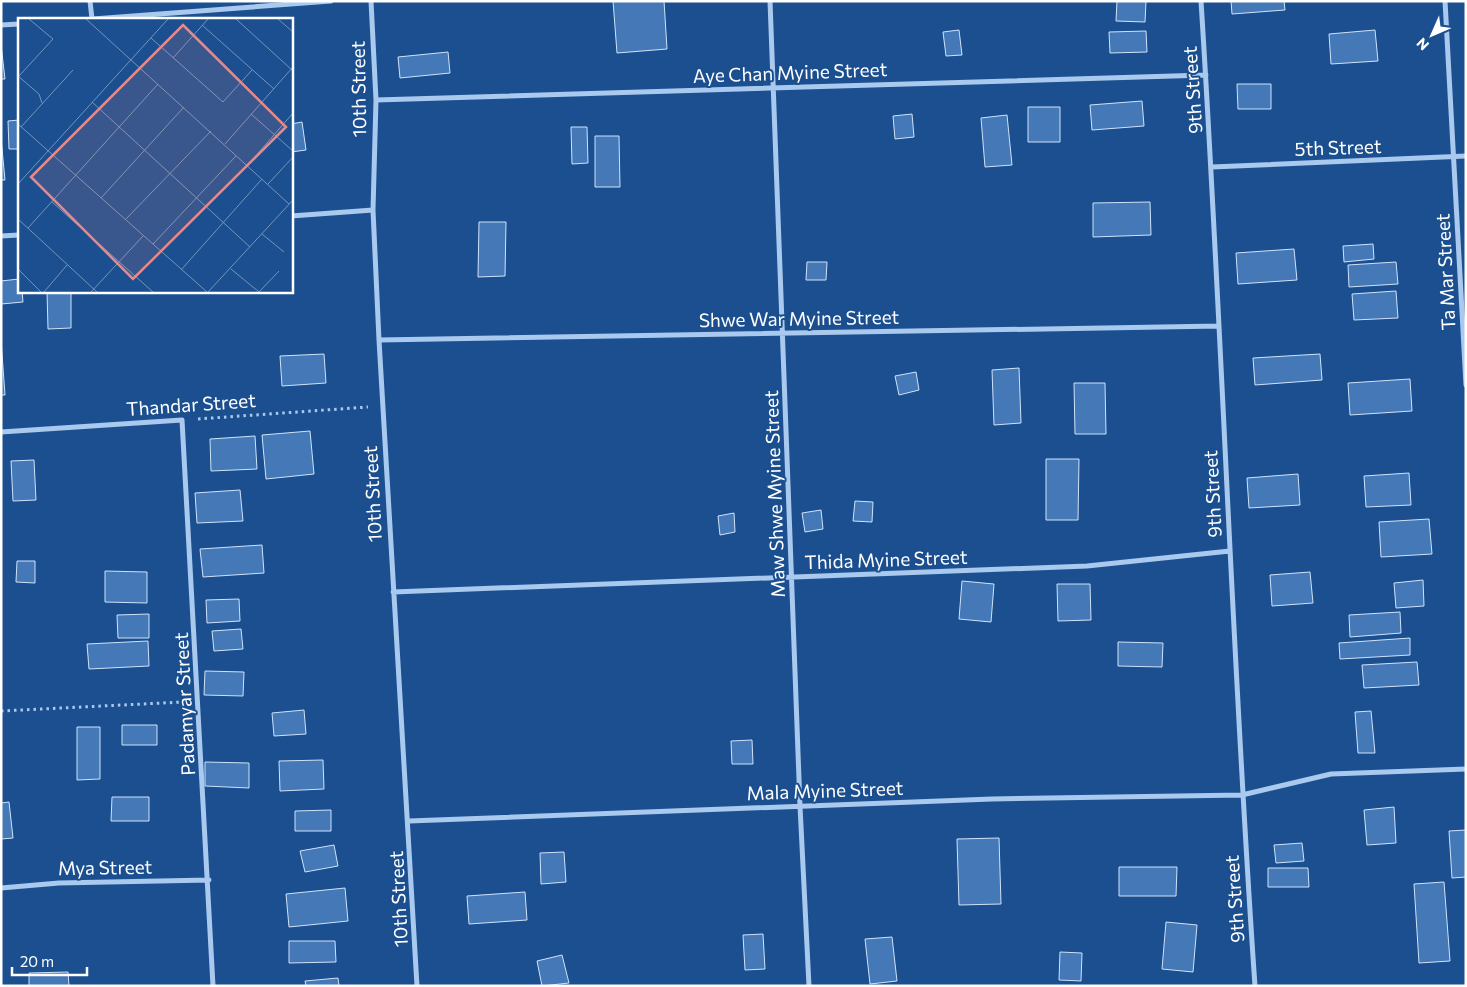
<svg xmlns="http://www.w3.org/2000/svg" width="1467" height="987" viewBox="0 0 1467 987" font-family="Commissioner,sans-serif">
<style>
.building{fill:#4478b7;stroke:#cfe3fa}
.lines{fill:none;stroke-linecap:round;stroke-linejoin:round}
.path{stroke:#a9c9ee;stroke-width:3;stroke-dasharray:2.5 4;stroke-linecap:butt}
.street{stroke:#a9c9ee;stroke-width:5}
.labels{text-anchor:middle;dominant-baseline:central;stroke-width:4;stroke-linejoin:round;paint-order:stroke}
.street-label{font-size:19px;fill:#fff;stroke:#1b4f8f}
.inset-road{fill:none;stroke:#7695bc;stroke-width:1}
.view{fill:#e88989;fill-opacity:0.15;stroke:#e88989;stroke-width:2.5}
.inset-edge{fill:none;stroke:#fff;stroke-width:2.5}
</style>
<rect width="100%" height="100%" fill="#1b4f8f"/>
<!-- building -->
<path class="building" d="M613 1H664L667 49 617 53Z
M1117 1H1146L1145 22 1116 21Z
M1231 1H1284L1285 10 1232 14Z
M959 30 962 55 946 56 943 32Z
M1375 30 1378 61 1331 64 1329 34Z
M1146 31 1147 52 1110 53 1109 32Z
M1 45 5 79H1Z
M448 52 450 73 400 78 398 57Z
M1237 84H1271V109H1238Z
M1142 101 1144 126 1092 130 1090 105Z
M1028 107H1060V142H1028Z
M912 114 914 137 895 139 893 116Z
M1007 115 1012 165 985 167 981 118Z
M19 120V149H9L8 121Z
M302 122 306 150 291 152V124Z
M571 127H587L588 163 572 164Z
M595 136H619L620 187H595Z
M1 138 5 180H1Z
M1150 202 1151 235 1093 237V203Z
M479 222H506L505 276 478 277Z
M1373 244 1374 259 1344 262 1343 246Z
M1294 249 1297 280 1238 284 1236 253Z
M807 262H827L826 280H806Z
M1396 262 1398 284 1349 287 1348 265Z
M19 279V291H22L23 302 1 304V281Z
M47 291H71V328L48 329Z
M1396 291 1398 318 1354 320 1352 294Z
M1 340 5 395H1Z
M324 354 326 383 282 386 280 356Z
M1320 354 1322 380 1255 385 1253 358Z
M1019 368 1021 423 994 425 992 370Z
M916 372 919 390 899 395 895 376Z
M1410 379 1412 411 1350 415 1348 383Z
M1074 383H1105L1106 434H1075Z
M310 431 314 474 266 479 262 435Z
M255 436 257 469 211 471 210 439Z
M1046 459H1079L1078 520H1046Z
M34 460 36 500 13 501 11 461Z
M1409 473 1411 505 1366 507 1364 476Z
M1298 474 1300 505 1249 508 1247 478Z
M240 490 243 521 197 523 195 493Z
M855 501 873 502 872 522 853 521Z
M821 510 823 529 805 532 802 513Z
M734 513 735 532 720 535 718 516Z
M1429 519 1432 554 1381 557 1379 522Z
M262 545 264 573 203 577 200 549Z
M17 561H35V583L16 582Z
M105 571 147 572V603L105 602Z
M1310 572 1313 603 1272 606 1270 575Z
M1423 580 1424 606 1396 608 1394 583Z
M962 581 994 584 991 622 959 619Z
M1057 584H1090L1091 620 1058 621Z
M239 599 240 621 207 623 206 600Z
M1400 612 1401 633 1350 637 1349 615Z
M149 614V638H118L117 615Z
M241 629 243 649 214 651 212 631Z
M1410 638V655L1340 659 1339 643Z
M148 641 149 666 89 669 87 644Z
M1118 642 1163 643 1162 667 1118 666Z
M1417 662 1419 685 1364 688 1362 665Z
M205 671 244 672 243 696 204 695Z
M304 710 306 734 274 736 272 713Z
M1371 711 1375 753H1358L1355 712Z
M122 725H157V745H122Z
M77 727H100V779L77 780Z
M752 740 753 764H732L731 741Z
M323 760 324 789 280 791 279 761Z
M205 762 249 763V788L205 786Z
M112 797H149V821H111Z
M9 802 13 838 1 839V803Z
M1394 807 1396 843 1367 845 1364 810Z
M331 810V831H295V811Z
M1466 830V877L1452 878 1449 831Z
M999 838 1001 904 959 905 957 839Z
M1302 843 1304 861 1276 863 1274 845Z
M334 845 338 866 305 872 300 851Z
M564 852 566 882 541 884 540 853Z
M1119 867H1177L1176 896H1119Z
M1268 868H1308L1309 887H1268Z
M1444 882 1450 961 1419 963 1414 884Z
M345 888 348 921 289 927 286 894Z
M525 892 527 920 469 924 467 896Z
M1166 922 1197 925 1193 972 1162 969Z
M763 934 765 969 745 970 743 935Z
M892 937 897 981 870 984 865 939Z
M289 941H335L336 962 289 963Z
M1060 952 1082 953 1081 981 1059 980Z
M562 955 569 983 542 986 537 961Z
M68 972 69 986H29V973Z
M338 978 339 986H306L305 981Z"/>
<g class="lines">
<!-- path -->
<path class="path" d="M198 419 368 407
M1 711 183 702"/>
<!-- street -->
<path class="street" d="M90 1 92 19
M371 1 376 100 373 210 379 340 417 986
M770 1 800 806 809 986
M1201 1C1222 329 1232 658 1255 986
M1445 1 1466 385
M93 19 331 1
M1 25 19 24
M376 100 1206 75
M1212 167 1466 156
M291 216 373 210
M1 236 19 235
M379 340 1219 326
M1 432 182 420 213 986
M393 592 1087 566 1230 551
M409 821 992 799 1242 795 1331 774 1466 769
M1 888 59 883 209 880"/>
</g>
<g class="labels">
<!-- street labels -->
<g class="street-label">
<text transform="translate(790 72) rotate(-2)">Aye Chan Myine Street</text>
<text transform="translate(358 89) rotate(-91)">10th Street</text>
<text transform="translate(1192 90) rotate(-94)">9th Street</text>
<text transform="translate(1338 147) rotate(-2)">5th Street</text>
<text transform="translate(1445 272) rotate(-93)">Ta Mar Street</text>
<text transform="translate(799 318) rotate(-1)">Shwe War Myine Street</text>
<text transform="translate(191 404) rotate(-4)">Thandar Street</text>
<text transform="translate(372 494) rotate(-93)">10th Street</text>
<text transform="translate(774 494) rotate(-92)">Maw Shwe Myine Street</text>
<text transform="translate(1212 494) rotate(-93)">9th Street</text>
<text transform="translate(886 559) rotate(-2)">Thida Myine Street</text>
<text transform="translate(184 704) rotate(-93)">Padamyar Street</text>
<text transform="translate(825 790) rotate(-2)">Mala Myine Street</text>
<text transform="translate(105 867) rotate(-1)">Mya Street</text>
<text transform="translate(398 899) rotate(-93)">10th Street</text>
<text transform="translate(1234 899) rotate(-94)">9th Street</text>
</g>
</g>
<!-- overview -->
<g transform="translate(18 18)">
<rect width="275" height="275" fill="#1b4f8f"/>
<path class="inset-road" d="M68 1 271 186M218 1 274 52M260 1 275 14M184 7 256 71M133 20 205 84 234 52M155 40 190 1M0 58 21 76 24 85M1 58 35 21 11 1M74 84 232 229M233 96 275 133M0 106 189 274M3 109 55 52M207 126 275 49M229 148 275 95M0 166 150 1M250 166 275 139M83 180 166 89M34 184 135 274M0 201 79 274M107 202 193 113M10 210 140 66M244 216 266 234M135 226 218 138M0 251 23 274M213 251 241 274M163 252 244 161M26 274 49 247M73 274 125 218M190 274 275 182M241 274 261 253"/>
<path class="view" d="M165 7 268 109 115 261 13 159Z"/>
<rect width="275" height="275" class="inset-edge"/>
</g>
<!-- border -->
<rect width="1467" height="987" fill="none" stroke="#ffffff" stroke-width="5"/>
<!-- north arrow -->
<g transform="translate(1432 35) rotate(225)" stroke="#1b4f8f" stroke-width="4" paint-order="stroke">
<path d="M0-4L9 19L0 12L-9 19Z" fill="#ffffff"/>
<text y="-8" font-size="14" font-weight="bold" text-anchor="middle" fill="#ffffff">N</text>
</g>
<!-- scale -->
<path d="M12 967v8h75v-8" fill="none" stroke="#ffffff" stroke-width="2.5"/>
<text x="20" y="967" font-size="15" fill="#ffffff" stroke="#1b4f8f" stroke-width="4" paint-order="stroke">20 m</text>
</svg>
